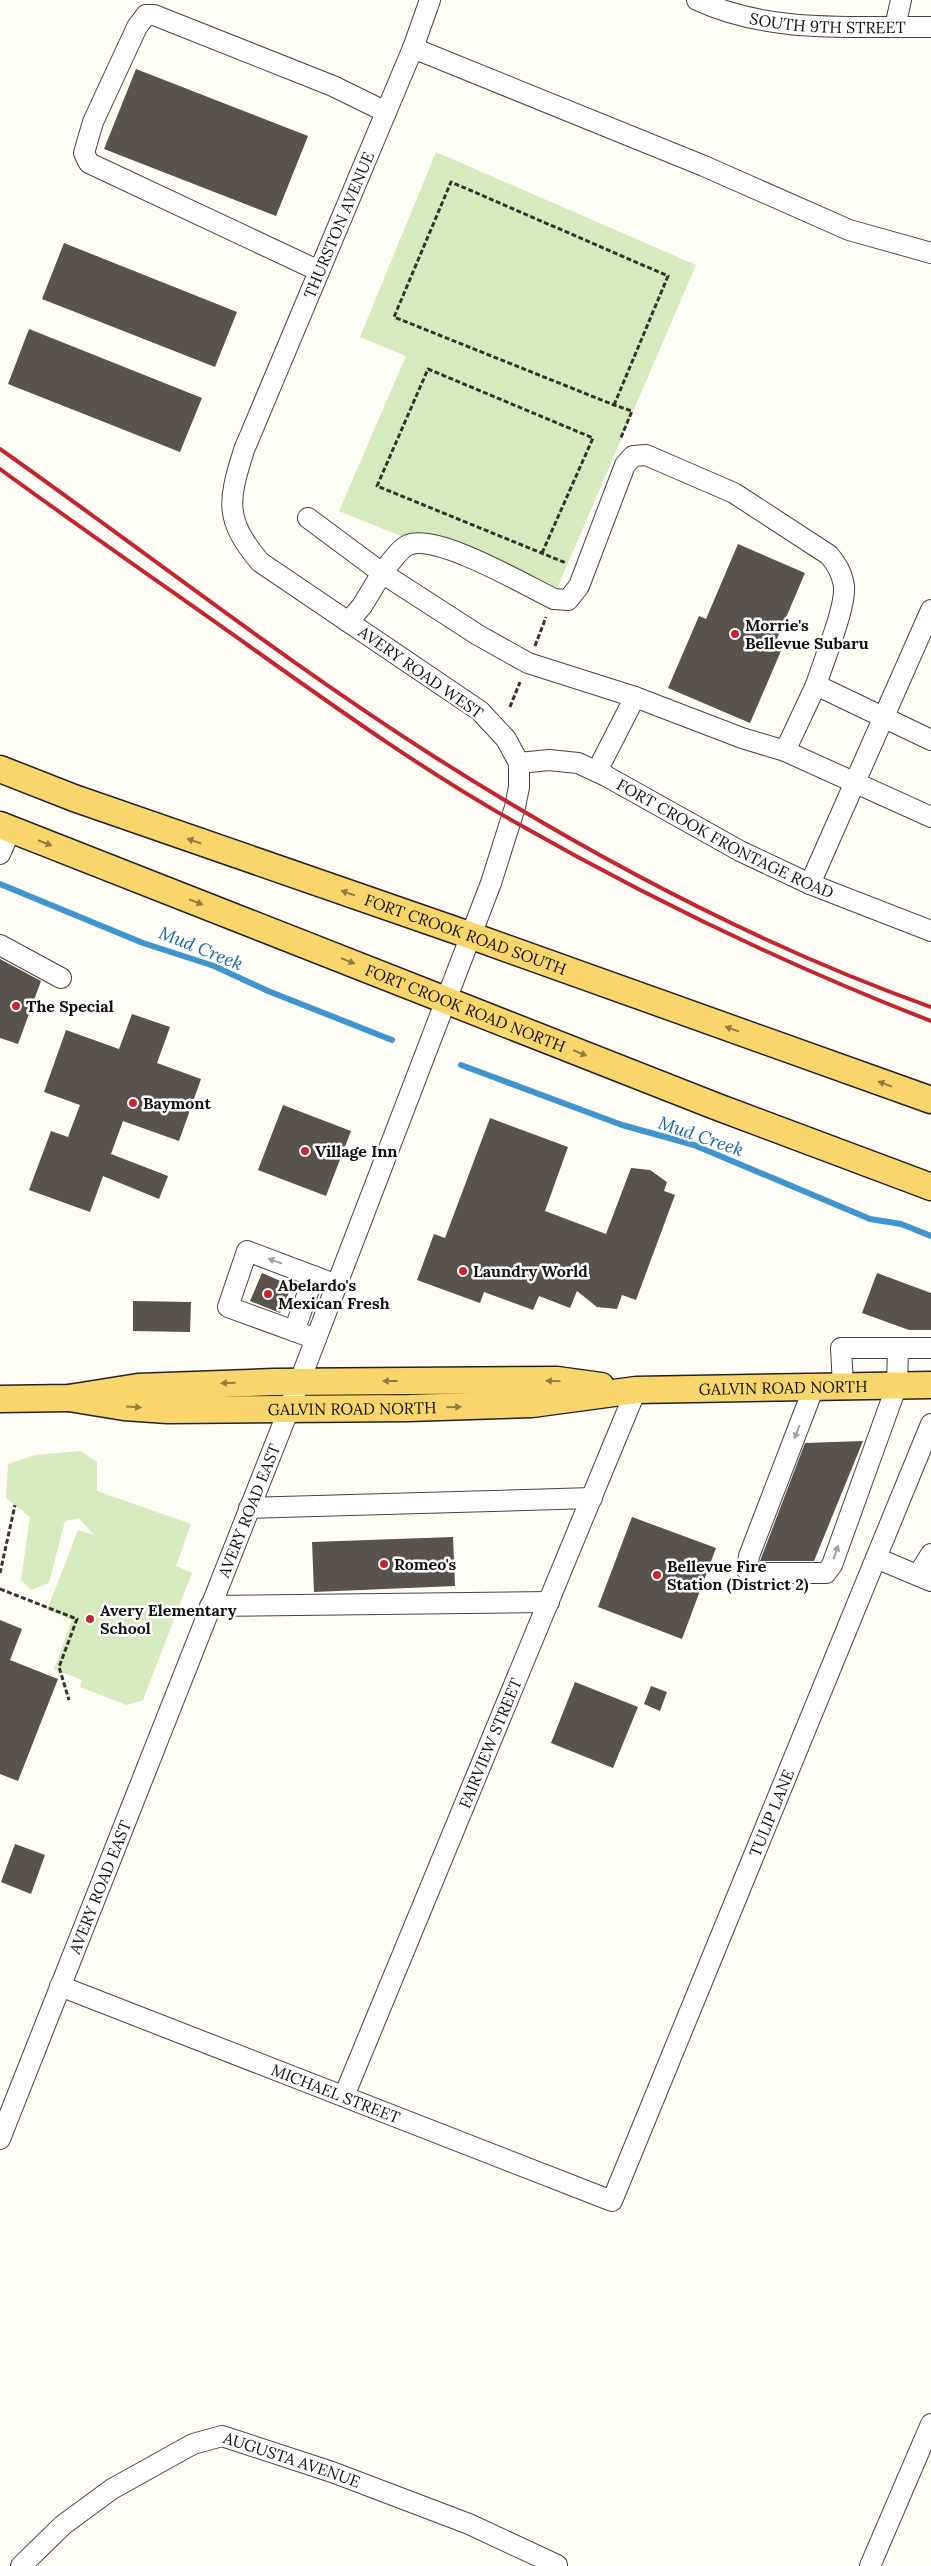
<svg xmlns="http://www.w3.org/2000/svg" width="931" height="2566" viewBox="0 0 931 2566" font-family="Lora,serif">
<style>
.green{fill:#d5ebbd}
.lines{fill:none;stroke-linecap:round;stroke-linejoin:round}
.stream{stroke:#3f96cf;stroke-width:6}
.building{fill:#5a524d}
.minor-casing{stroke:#444;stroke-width:22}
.major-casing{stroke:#222;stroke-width:29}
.path{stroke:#333;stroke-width:3;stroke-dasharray:5 2.5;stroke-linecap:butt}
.minor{stroke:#fff;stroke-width:20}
.major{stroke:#f9d66b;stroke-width:26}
.rail{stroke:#c4262e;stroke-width:4}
.oneway{fill:#917d42}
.oneway2{fill:#a0a0a0}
.poi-dot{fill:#c4262e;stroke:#fff;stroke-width:2}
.labels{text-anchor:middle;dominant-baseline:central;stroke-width:5;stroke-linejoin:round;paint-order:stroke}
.street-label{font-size:16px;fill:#111;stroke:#fff}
.poi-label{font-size:16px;font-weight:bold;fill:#111;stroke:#fff;text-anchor:start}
.water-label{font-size:18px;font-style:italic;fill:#1768a6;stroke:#fff}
</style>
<rect width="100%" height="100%" fill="#fffdf5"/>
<!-- green -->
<path class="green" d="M436 152 696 265 553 598 339 511 406 356 360 337Z
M81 1451 97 1462V1491L191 1524 176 1566 192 1573 143 1700 127 1705 80 1687 82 1680 54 1669 72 1620 47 1610 78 1530 94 1535 79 1518 65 1521 49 1583 31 1590 21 1580 30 1517 6 1498 8 1464 35 1455Z"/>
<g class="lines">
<!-- stream -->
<path class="stream" d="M0 884 143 943 214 966 268 991 392 1040
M461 1065 622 1125 694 1145 870 1219 901 1224 931 1236"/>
</g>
<!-- building -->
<path class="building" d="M136 69 308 136 276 216 104 149Z
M64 243 237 312 215 367 42 299Z
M29 329 202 398 180 452 8 384Z
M738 544 805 573 773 648 781 651 750 723 668 688 699 616 706 619Z
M0 959 41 981 18 1044 0 1038Z
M132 1014 170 1027 157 1063 201 1079 179 1141 123 1121 111 1154 168 1176 159 1199 103 1176 90 1212 29 1190 51 1131 68 1137 80 1105 44 1092 66 1030 119 1049Z
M283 1105 351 1131 326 1196 258 1170Z
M490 1118 568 1147 545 1211 606 1234 631 1168 650 1170 667 1182 664 1191 675 1195 636 1300 622 1295 617 1309 597 1307 577 1291 570 1308 539 1296 533 1310 484 1292 480 1303 417 1280 434 1234 445 1238Z
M262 1273 292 1286 280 1313 250 1301Z
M877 1273 931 1293V1330H909L862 1313Z
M133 1301 191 1302 190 1332 133 1331Z
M863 1441 814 1561H760L805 1443Z
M632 1517 716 1548 682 1639 598 1607Z
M453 1537 455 1586 314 1592 312 1542Z
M0 1620 22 1629 10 1660 58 1679 18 1781 0 1774Z
M575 1682 638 1707 613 1768 551 1743Z
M651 1686 667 1692 660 1711 644 1704Z
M15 1844 45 1855 31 1894 1 1882Z"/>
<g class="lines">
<!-- minor casing -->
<g class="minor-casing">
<g id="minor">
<path id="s1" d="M697 0C770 34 853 26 931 27"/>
<path d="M895 27 901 0"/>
<path d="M413 48 704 166 849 230 931 253"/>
<path d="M319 271 89 163 84 153 93 122 137 27 146 15H154L333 86 386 112"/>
<path d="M308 518 382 573C389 565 399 549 408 545 437 533 525 585 554 599L568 600 579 586 625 465 633 456 646 455 734 493 829 555C837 565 842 573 844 586 846 608 823 662 816 685"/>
<path d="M348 622 362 606 382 573 478 635 528 663 635 697 742 738 785 751 816 685 931 740"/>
<path d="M785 751 931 817"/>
<path id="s2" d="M519 763 549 760 578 763 606 776 740 851 810 884 931 931"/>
<path d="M597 771 635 697"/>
<path d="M0 854 11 829"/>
<path d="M810 884 931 610"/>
<path d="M0 945 61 978"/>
<path d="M294 1331 314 1276"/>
<path d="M316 1339 228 1307 247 1251 337 1285"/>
<path d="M843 1386 841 1348H931"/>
<path d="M814 1387 749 1556 747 1570 756 1573H826L832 1565 897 1385 898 1348"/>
<path d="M249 1508 592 1498"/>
<path d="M876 1558 931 1581"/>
<path d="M918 1575 931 1554"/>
<path d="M210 1606 549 1602"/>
<path id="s3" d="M60 1986 612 2201 931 1424"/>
<path id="s4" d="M344 2096 636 1390"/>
<path id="s5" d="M0 2139 289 1409 491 883 515 807 519 787V763L506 739 480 711 260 562C224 519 228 501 244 450L413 48 430 0"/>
<path id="s6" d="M21 2566 63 2525 112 2489 193 2444 222 2436 332 2472 469 2524 557 2565"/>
<path d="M870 2566 931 2424"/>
</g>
</g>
<!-- major casing -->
<g class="major-casing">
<g id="major">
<path id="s7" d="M0 769 74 798 472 936 931 1100"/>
<path id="s8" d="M0 825 715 1106 931 1187"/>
<path id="s9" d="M69 1398 124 1407 168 1410 409 1408 532 1404 636 1390 931 1385"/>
<path d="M0 1399 69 1398 138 1387 274 1382 557 1380 601 1386"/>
</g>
</g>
<!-- path -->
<path class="path" d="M614 405 668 276 451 182 394 317 614 405 632 411 620 440
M542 553 593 438 428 369 377 486 566 563
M535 646 546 617
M510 707 520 682
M0 1573 15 1505
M0 1589 77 1619 59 1667 69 1700"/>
<!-- minor -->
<use href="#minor" class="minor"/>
<!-- major -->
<use href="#major" class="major"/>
<!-- rail -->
<path class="rail" d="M0 449C146 552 287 663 438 759 591 856 760 946 931 1007
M0 469C82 529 166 587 249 646 335 707 421 769 513 821 648 898 786 965 931 1021"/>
</g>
<!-- one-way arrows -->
<defs><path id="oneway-solid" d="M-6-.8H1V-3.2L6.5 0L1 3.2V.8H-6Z" transform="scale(1.25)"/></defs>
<g class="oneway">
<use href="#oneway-solid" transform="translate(194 841) rotate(-161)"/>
<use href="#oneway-solid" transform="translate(45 843) rotate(22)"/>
<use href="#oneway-solid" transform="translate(348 893) rotate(-161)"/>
<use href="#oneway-solid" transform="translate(196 902) rotate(21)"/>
<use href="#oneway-solid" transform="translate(348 961) rotate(22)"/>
<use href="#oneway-solid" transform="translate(732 1029) rotate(-160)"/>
<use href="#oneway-solid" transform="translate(580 1053) rotate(22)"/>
<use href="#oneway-solid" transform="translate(885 1084) rotate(-160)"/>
<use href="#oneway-solid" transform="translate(390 1381) rotate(180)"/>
<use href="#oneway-solid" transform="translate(553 1381) rotate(-178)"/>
<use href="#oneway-solid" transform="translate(228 1383) rotate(178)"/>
<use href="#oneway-solid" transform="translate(134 1407) rotate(4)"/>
<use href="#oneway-solid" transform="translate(454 1407) rotate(-2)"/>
</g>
<g class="oneway2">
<use href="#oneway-solid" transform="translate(275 1261) rotate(-160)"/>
<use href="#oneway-solid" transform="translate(797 1432) rotate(111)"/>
<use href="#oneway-solid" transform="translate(836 1552) rotate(-70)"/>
</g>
<!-- markers -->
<g class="poi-dot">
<circle cx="735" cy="634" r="5"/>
<circle cx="16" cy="1006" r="5"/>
<circle cx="133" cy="1103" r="5"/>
<circle cx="305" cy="1151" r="5"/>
<circle cx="463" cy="1271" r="5"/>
<circle cx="268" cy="1294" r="5"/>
<circle cx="384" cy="1564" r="5"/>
<circle cx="657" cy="1575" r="5"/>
<circle cx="90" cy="1619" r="5"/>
</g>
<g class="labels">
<!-- street labels -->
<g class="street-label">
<text stroke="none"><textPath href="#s1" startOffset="134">SOUTH 9TH STREET</textPath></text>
<text stroke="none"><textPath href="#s5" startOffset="2169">THURSTON AVENUE</textPath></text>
<text transform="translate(421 672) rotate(35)">AVERY ROAD WEST</text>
<text stroke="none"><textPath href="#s2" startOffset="225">FORT CROOK FRONTAGE ROAD</textPath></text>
<text stroke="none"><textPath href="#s7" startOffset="494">FORT CROOK ROAD SOUTH</textPath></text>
<text stroke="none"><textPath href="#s8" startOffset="500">FORT CROOK ROAD NORTH</textPath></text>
<text stroke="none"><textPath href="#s9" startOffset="716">GALVIN ROAD NORTH</textPath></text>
<text stroke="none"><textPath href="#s9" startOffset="284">GALVIN ROAD NORTH</textPath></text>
<text stroke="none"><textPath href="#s5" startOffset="676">AVERY ROAD EAST</textPath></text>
<text stroke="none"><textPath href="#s4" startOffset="382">FAIRVIEW STREET</textPath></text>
<text stroke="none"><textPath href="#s3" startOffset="1012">TULIP LANE</textPath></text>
<text stroke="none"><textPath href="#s5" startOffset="271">AVERY ROAD EAST</textPath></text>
<text stroke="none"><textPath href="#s3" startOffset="296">MICHAEL STREET</textPath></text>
<text stroke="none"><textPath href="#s6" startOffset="316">AUGUSTA AVENUE</textPath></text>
</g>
<!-- poi labels -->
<g class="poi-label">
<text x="745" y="625">Morrie's<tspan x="745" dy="18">Bellevue Subaru</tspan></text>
<text x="26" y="1006">The Special</text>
<text x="143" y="1103">Baymont</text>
<text x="315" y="1151">Village Inn</text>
<text x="473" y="1271">Laundry World</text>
<text x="278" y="1285">Abelardo's<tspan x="278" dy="18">Mexican Fresh</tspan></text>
<text x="394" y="1564">Romeo's</text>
<text x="667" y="1566">Bellevue Fire<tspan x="667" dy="18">Station (District 2)</tspan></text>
<text x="100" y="1610">Avery Elementary<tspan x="100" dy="18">School</tspan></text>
</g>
<!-- water labels -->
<g class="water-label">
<text transform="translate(201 948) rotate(22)">Mud Creek</text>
<text transform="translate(701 1136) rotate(19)">Mud Creek</text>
</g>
</g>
</svg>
